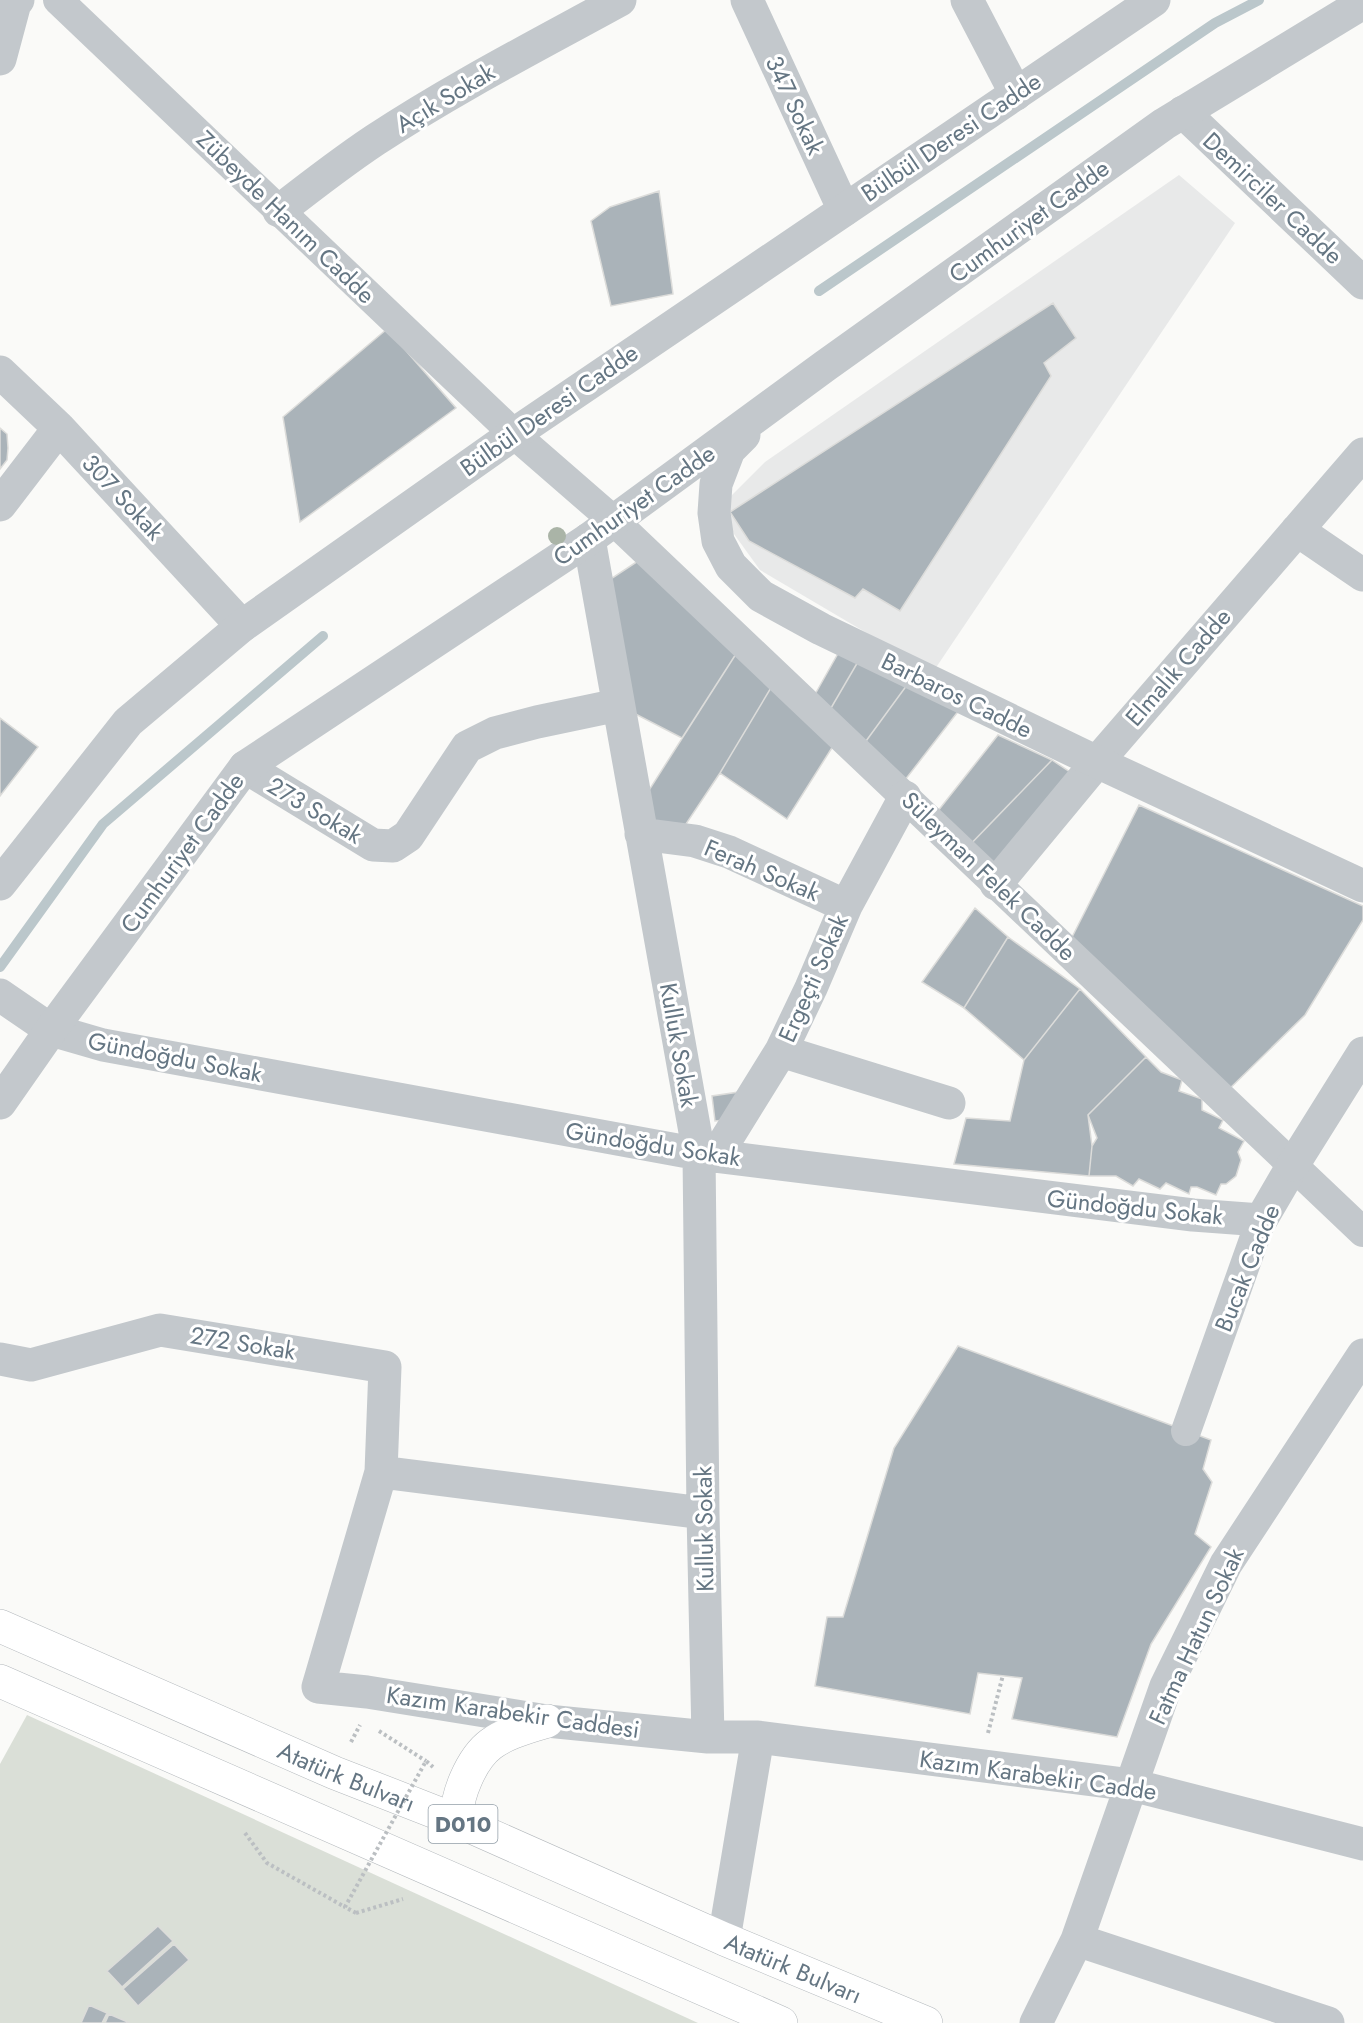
<svg xmlns="http://www.w3.org/2000/svg" width="1363" height="2023" viewBox="0 0 1363 2023" font-family="Jost,sans-serif">
<style>
.built{fill:#e8e9e9}
.green{fill:#dadfd7}
.lines{fill:none;stroke-linecap:round;stroke-linejoin:round}
.stream{stroke:#bbc7cb;stroke-width:10}
.building{fill:#aab3b9;stroke:#dcdcda;stroke-width:1.5}
.trunk-casing{stroke:#b4b9bd;stroke-width:34}
.path{stroke:#bbbfc2;stroke-width:4;stroke-dasharray:3 3;stroke-linecap:butt}
.pedestrian{stroke:#c3c8cc;stroke-width:30}
.minor{stroke:#c3c8cc;stroke-width:33}
.tertiary{stroke:#c3c8cc;stroke-width:33}
.trunk{stroke:#fff;stroke-width:33}
.path-bridge{stroke:#bbbfc2;stroke-width:4;stroke-dasharray:3 3;stroke-linecap:butt}
.tree{fill:#aab4a7}
.labels{text-anchor:middle;dominant-baseline:central;stroke-width:6;stroke-linejoin:round;paint-order:stroke}
.shield{fill:#fff;stroke:#939fa8;stroke-width:1.5}
.shield-label{font-size:22px;font-weight:bold;fill:#657683}
.street-label{font-size:24px;fill:#657683;stroke:#fff}
</style>
<rect width="100%" height="100%" fill="#fafaf8"/>
<!-- built -->
<path class="built" d="M1179 175 1235 223 933 672 760 570 734 534 724 510 731 496 765 462Z"/>
<!-- green -->
<path class="green" d="M27 1715 698 2023H0V1764Z"/>
<g class="lines">
<!-- stream -->
<path class="stream" d="M819 291 1215 23 1259 0
M0 967 103 824 323 636"/>
</g>
<!-- building -->
<path class="building" d="M659 191 673 294 611 306 591 221 610 207Z
M1053 303 1076 338 1044 363 1051 376 900 611 863 589 855 598 749 541 730 512Z
M387 329 456 408 300 522 283 417Z
M0 428 7 434 8 448 7 460 0 469Z
M638 561 743 643 682 738 618 705 597 588Z
M743 643 778 676 720 773 676 839 637 809Z
M840 650 859 660 824 720 809 705Z
M859 660 907 685 858 752 824 720Z
M778 676 840 735 787 819 720 773Z
M907 685 960 709 898 789 858 752Z
M0 718 38 747 0 796Z
M998 735 1052 760 963 852 930 821Z
M1052 760 1082 780 996 884 963 852Z
M1139 805 1363 906V920L1305 1015 1221 1097 1066 949Z
M975 908 1008 937 964 1008 922 982Z
M1008 937 1080 989 1024 1060 964 1008Z
M1080 989 1146 1057 1088 1115 1092 1146 1089 1176 954 1164 966 1118 1010 1121 1024 1060Z
M1146 1057 1161 1072 1182 1080 1179 1091 1202 1099V1110L1223 1120 1219 1128 1244 1141 1238 1152 1241 1160 1236 1176 1226 1184H1221L1216 1195 1197 1187H1191L1189 1194 1166 1183 1160 1189 1139 1179 1133 1186 1116 1176H1089L1092 1146 1097 1138 1088 1115Z
M746 1091 734 1119 715 1121 712 1096Z
M958 1346 1211 1440 1203 1469 1212 1482 1195 1534 1211 1547 1151 1644 1117 1737 1012 1719 1022 1678 978 1673 970 1714 815 1686 827 1617H843L894 1448Z
M158 1926 173 1941 122 1987 107 1971Z
M174 1944 189 1960 138 2006 123 1989Z
M89 2005 107 2013 102 2023H81Z
M109 2014 130 2023H105Z"/>
<g class="lines">
<!-- trunk casing -->
<g class="trunk-casing">
<g id="trunk">
<path id="s1" d="M0 1626 335 1773 458 1821 724 1939 926 2023"/>
<path d="M0 1681 781 2023"/>
<path d="M458 1821C454 1798 472 1758 491 1744 507 1732 529 1727 547 1721"/>
</g>
</g>
<!-- path -->
<path class="path" d="M379 1731 426 1761
M988 1733 1003 1675
M351 1742 360 1725
M245 1833 267 1863 345 1907
M356 1913 403 1899"/>
<!-- pedestrian -->
<path class="pedestrian" d="M58 0 514 434 614 521 1363 1232
M1186 1431 1261 1220"/>
<!-- minor -->
<path class="minor" d="M747 0 844 210
M967 0 1016 94
M0 59 15 3 18 0
M1183 112 1363 283
M279 211C311 186 342 162 375 140 454 88 538 45 620 0
M0 372 59 428 242 626
M0 505 59 428
M1297 530 1363 575
M589 539 699 1154 703 1513 708 1737
M245 767 373 845 393 846 408 836 467 747 495 733 537 722 618 705
M641 834 695 841 729 852 846 906
M996 884 1097 762 1363 454
M0 995 51 1030 103 1045 699 1154 1193 1215 1261 1220 1293 1165
M781 1051 949 1103
M716 1156 781 1051 811 988 846 906 905 797
M0 1359 31 1365 160 1330 385 1367 381 1472 703 1513
M381 1472 318 1687 367 1692 547 1721 708 1737H758L1132 1785 1363 1844
M724 1939 758 1737
M1077 1940 1328 2023
M1036 2023 1077 1940 1166 1686 1226 1564 1363 1355"/>
<!-- tertiary -->
<path class="tertiary" d="M744 435 729 450 716 484 714 513 718 541 731 566 761 596 821 629 1097 762 1363 886
M0 884 128 722 242 626 514 434 1154 0
M0 1103 51 1030 245 767 589 539 825 366 1164 124 1363 3
M1293 1165 1363 1053"/>
<!-- trunk -->
<use href="#trunk" class="trunk"/>
<!-- path-bridge -->
<path class="path-bridge" d="M356 1913 345 1907 426 1761 433 1767"/>
</g>
<!-- trees -->
<circle class="tree" cx="557" cy="536" r="9"/>
<g class="labels">
<!-- shield labels -->
<rect class="shield" x="428.5" y="1805" width="69" height="38" rx="4.5"/>
<g class="shield-label">
<text x="463" y="1824">D010</text>
</g>
<!-- street labels -->
<g class="street-label">
<text transform="translate(445 98) rotate(-31)">Açık Sokak</text>
<text transform="translate(795 105) rotate(65)">347 Sokak</text>
<text transform="translate(951 137) rotate(-34)">Bülbül Deresi Cadde</text>
<text transform="translate(1273 198) rotate(43)">Demirciler Cadde</text>
<text transform="translate(286 217) rotate(44)">Zübeyde Hanım Cadde</text>
<text transform="translate(1029 221) rotate(-36)">Cumhuriyet Cadde</text>
<text transform="translate(549 410) rotate(-35)">Bülbül Deresi Cadde</text>
<text transform="translate(123 497) rotate(47)">307 Sokak</text>
<text transform="translate(634 505) rotate(-35)">Cumhuriyet Cadde</text>
<text transform="translate(1178 667) rotate(-49)">Elmalık Cadde</text>
<text transform="translate(957 695) rotate(26)">Barbaros Cadde</text>
<text transform="translate(315 810) rotate(31)">273 Sokak</text>
<text transform="translate(182 853) rotate(-54)">Cumhuriyet Cadde</text>
<text transform="translate(762 870) rotate(23)">Ferah Sokak</text>
<text transform="translate(989 876) rotate(44)">Süleyman Felek Cadde</text>
<text transform="translate(813 978) rotate(-66)">Ergeçti Sokak</text>
<text transform="translate(679 1045) rotate(80)">Kulluk Sokak</text>
<text transform="translate(175 1057) rotate(11)">Gündoğdu Sokak</text>
<text transform="translate(653 1144) rotate(9)">Gündoğdu Sokak</text>
<text transform="translate(1135 1207) rotate(6)">Gündoğdu Sokak</text>
<text transform="translate(1247 1268) rotate(-68)">Bucak Cadde</text>
<text transform="translate(243 1343) rotate(9)">272 Sokak</text>
<text transform="translate(704 1529) rotate(-91)">Kulluk Sokak</text>
<text transform="translate(1196 1636) rotate(-65)">Fatma Hatun Sokak</text>
<text transform="translate(513 1712) rotate(8)">Kazım Karabekir Caddesi</text>
<text transform="translate(1038 1775) rotate(8)">Kazım Karabekir Cadde</text>
<text stroke="none"><textPath href="#s1" startOffset="378">Atatürk Bulvarı</textPath></text>
<text stroke="none"><textPath href="#s1" startOffset="864">Atatürk Bulvarı</textPath></text>
</g>
</g>
</svg>
